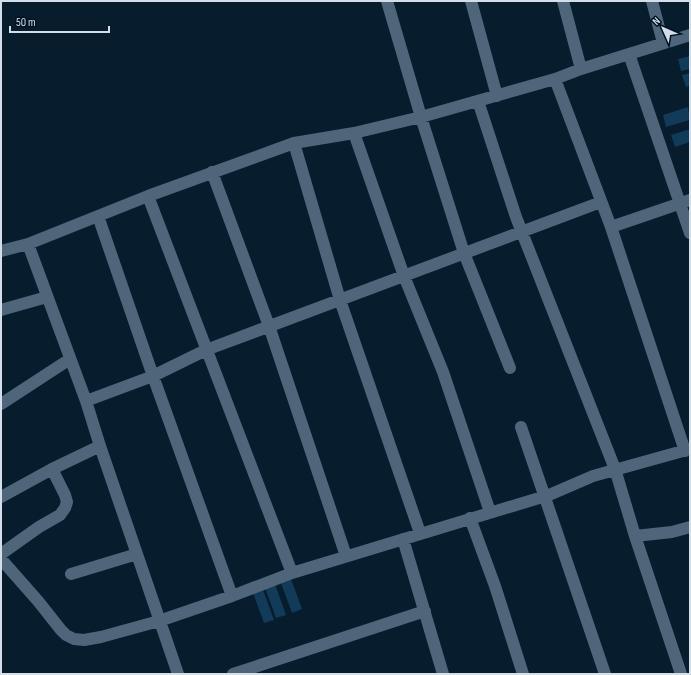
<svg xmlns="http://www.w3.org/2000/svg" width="691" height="675" viewBox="0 0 691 675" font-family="'Sofia Sans Condensed',sans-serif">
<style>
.building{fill:#123a59}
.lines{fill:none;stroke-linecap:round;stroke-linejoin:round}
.street{stroke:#4f667a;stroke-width:12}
</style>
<rect width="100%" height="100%" fill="#071c2d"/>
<!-- building -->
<path class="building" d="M690 56V69L681 71 678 59Z
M690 73V86L686 87 682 75Z
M688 107 690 120 666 127 663 115Z
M690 129V142L675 147 671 135Z
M291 579 302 609 292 613 281 583Z
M275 584 286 615 276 618 265 588Z
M263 590 274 620 264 623 253 593Z"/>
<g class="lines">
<!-- street -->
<path class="street" d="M387 1 421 117 464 253 510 368
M471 1 497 96
M563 1 581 69
M652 1 663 43
M629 54 690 233
M555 79 611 227 685 451
M478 101 516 217 615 469 635 536 681 674
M354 133 404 276 443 372 490 512
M294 143 340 300 420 533
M212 172 269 326 346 556
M148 196 292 573
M98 216 153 376 232 596
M611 227 690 200
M28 244 86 401 100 446 178 674
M1 251 28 244 148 196 294 143 354 133 421 117 555 79 581 69 690 35
M1 310 47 297
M86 401 153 376 206 350 601 202
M1 404 70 359
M521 427 605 674
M1 497 52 469 100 446
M470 518 495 586 523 674
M635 536 672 532 690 527
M403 539 443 674
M1 554 39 527 60 515 65 508 67 502 65 495 52 469
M1 559 38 601 61 630 66 635 74 639 84 640 101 637 159 621 232 596 292 573 549 495 593 476 690 449
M71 574 137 554
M233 674 425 611"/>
</g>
<!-- border -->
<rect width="691" height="675" fill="none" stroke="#d2dfea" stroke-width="4"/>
<!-- north arrow -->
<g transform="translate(663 28) rotate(315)" stroke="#011323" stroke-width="3" paint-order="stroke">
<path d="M0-3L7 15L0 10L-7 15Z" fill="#d2dfea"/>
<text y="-6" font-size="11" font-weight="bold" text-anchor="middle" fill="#d2dfea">N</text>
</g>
<!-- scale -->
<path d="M10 26v6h99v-6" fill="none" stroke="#d2dfea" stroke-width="2"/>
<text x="16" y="26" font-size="12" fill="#d2dfea" stroke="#011323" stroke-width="3" paint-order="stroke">50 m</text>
</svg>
